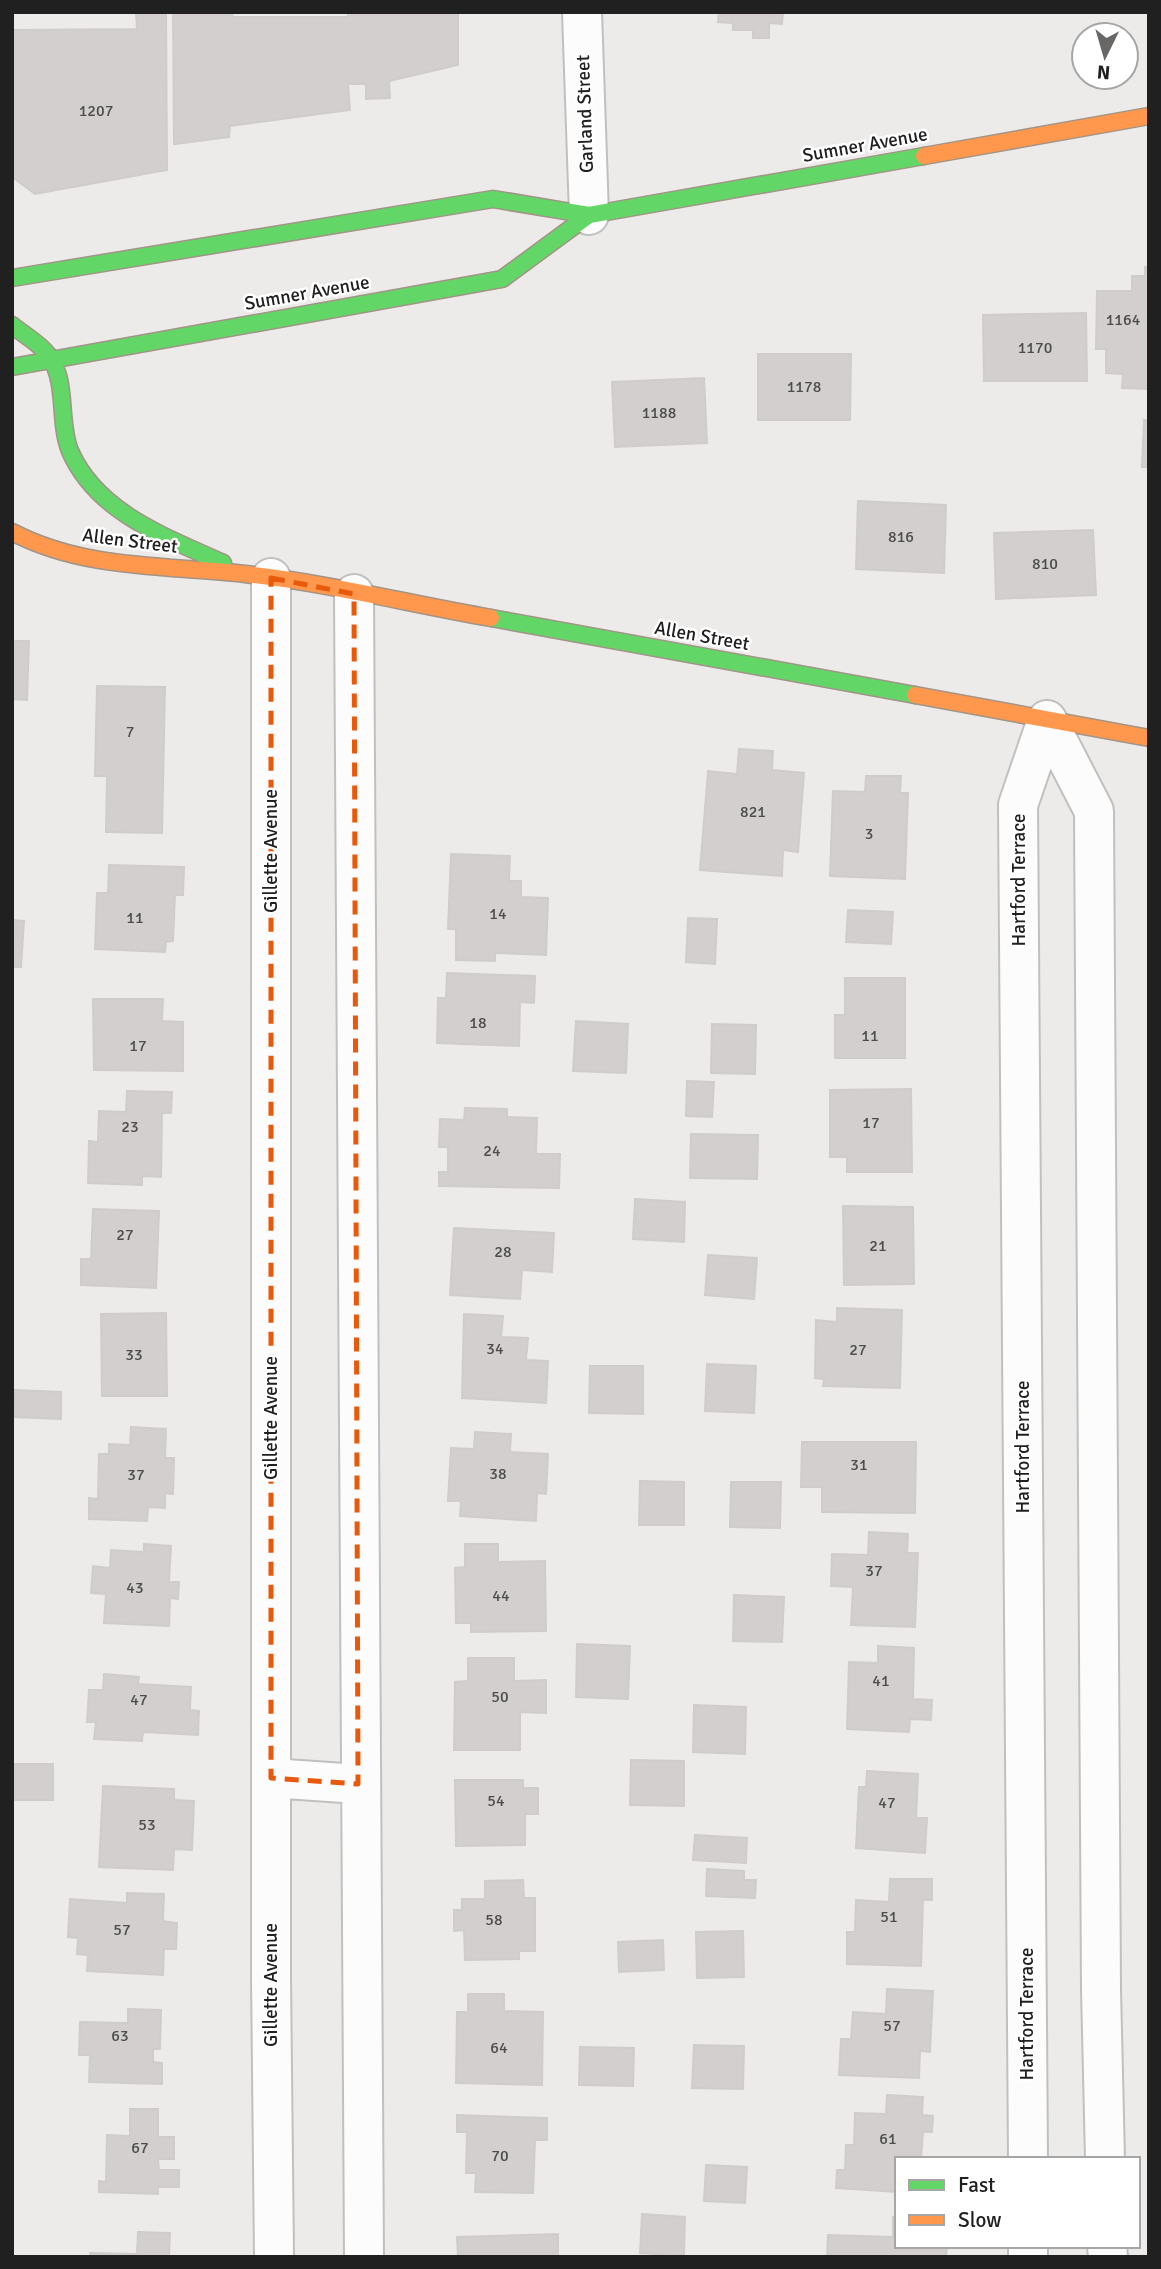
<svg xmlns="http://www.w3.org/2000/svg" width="1161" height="2269" viewBox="0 0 1161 2269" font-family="Signika,sans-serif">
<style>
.building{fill:#d2cfce;stroke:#d0ccca;stroke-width:2}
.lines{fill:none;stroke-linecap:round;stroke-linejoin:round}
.street-casing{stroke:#c1c0bf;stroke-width:42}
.fast-casing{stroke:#a29487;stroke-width:19}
.slow-casing{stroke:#a29487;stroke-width:19}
.street{stroke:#fcfcfc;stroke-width:38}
.fast{stroke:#63d668;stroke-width:16}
.slow{stroke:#ff974d;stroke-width:16}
.marked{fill:none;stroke:#e8590c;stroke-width:5;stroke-dasharray:14 9;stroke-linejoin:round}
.labels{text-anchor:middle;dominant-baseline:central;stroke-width:5;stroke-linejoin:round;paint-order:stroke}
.number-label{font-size:16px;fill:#4c4c4c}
.street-label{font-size:19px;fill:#202020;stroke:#fff}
</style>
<rect width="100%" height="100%" fill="#edebe9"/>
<!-- building -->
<path class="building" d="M136 12H166L167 170 35 194 12 177V30L137 29Z
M173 12H233L232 17H348V12H458V65L389 81 390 98 366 99V84H348L350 110 230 126 229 137 174 144Z
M719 12H783L782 24 769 23V38H753V30H733V23L718 22Z
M1145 267H1149V389L1122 388 1123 374 1106 373V349H1096L1097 291H1132V276H1145Z
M1086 313 1087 381H984L983 315Z
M758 354H851L850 420H758Z
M704 378 707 443 615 447 612 382Z
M1144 420H1149V467H1142Z
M858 501 946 505 944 573 856 569Z
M1093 530 1096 595 996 599 994 533Z
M12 641H29L27 700 12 699Z
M97 686 165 687 162 833 106 832 107 776H95Z
M739 749 773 751 772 770 804 773 798 852 783 850 782 876 700 870 708 771 737 774Z
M866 776H901L900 793H908L905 879 830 876 833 791 865 792Z
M451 854 510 856 509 881H521V897L548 898 546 955 495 953V961L456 960V929H448Z
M109 865 184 867 183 895H175L173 941 166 942 165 952 95 949 97 893H108Z
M848 910 893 912 891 944 846 942Z
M688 918 717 919 715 964 686 962Z
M12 920 24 921 21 967H12Z
M447 973 535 976 534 1003 520 1002 519 1046 437 1043 438 998H446Z
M845 978H905V1058H835V1015H845Z
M93 999H163L162 1021 183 1022V1071L94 1070Z
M576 1021 628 1024 626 1073 573 1071Z
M712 1024 756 1025 755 1074 711 1073Z
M687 1081 714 1082 712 1117 686 1116Z
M911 1089 912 1172H847V1157H830V1090Z
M127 1091 172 1092 171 1113H162L161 1177 142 1176V1185L88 1183 89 1141 98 1142 99 1111 126 1112Z
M465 1108 507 1109V1117L537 1118 536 1154H560L559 1188 439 1186V1172H448V1147H439L440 1119 464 1120Z
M691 1134 758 1135 757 1179 690 1178Z
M635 1199 685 1202 684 1242 633 1239Z
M843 1206 913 1207 914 1284 844 1285Z
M93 1209 159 1211 156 1288 81 1285V1259H91Z
M454 1228 554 1233 552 1272 522 1270 520 1299 450 1295Z
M708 1255 757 1258 754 1299 705 1295Z
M837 1308 902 1310 900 1388 823 1386 824 1379 815 1378 816 1320 837 1322Z
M166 1313 167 1396H102L101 1314Z
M464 1314 503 1316 501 1337 528 1338 526 1360 548 1361 546 1403 462 1398Z
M707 1364 756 1366 754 1413 705 1411Z
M590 1366H643V1414L589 1413Z
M15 1390 61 1392V1419L13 1417Z
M131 1427 166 1429 165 1458H174L173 1494 165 1493V1508L148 1507 147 1521 89 1519V1498L98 1499 99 1454H109V1444L130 1445Z
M475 1432 511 1434 510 1452 548 1454 546 1494 537 1493 536 1521 460 1516 461 1501H448L451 1448 474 1449Z
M802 1442H916L915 1513 822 1512V1487H801Z
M640 1481 684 1482V1525H639Z
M731 1482H781L780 1528 730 1527Z
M869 1532 908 1534 907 1553H918L915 1627 851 1625 853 1587 831 1586 832 1554 868 1555Z
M144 1544 171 1546 169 1582H179L178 1599 170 1598 169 1626 104 1623 106 1594 91 1593 93 1566 110 1568 111 1550 144 1552Z
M465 1544H498V1562L545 1561 546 1631 471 1632V1623H456L455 1568 465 1567Z
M734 1595 784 1597 782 1642 733 1641Z
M577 1644 630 1646 628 1699 576 1697Z
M878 1646 914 1648 913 1699 932 1700 931 1720 910 1719 909 1732 847 1729 849 1662 878 1663Z
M468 1658H514V1681L546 1680V1713L520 1712V1750H454L455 1682 468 1681Z
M104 1674 139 1677 138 1684 191 1687 190 1710 199 1711 198 1735 143 1732 142 1741 94 1739 96 1722H87L89 1690H103Z
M694 1705 746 1707 745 1754 693 1752Z
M631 1760 684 1761V1806L630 1805Z
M12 1764H53V1800H12Z
M867 1771 918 1774 916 1818H927L925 1853 856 1848 859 1787H866Z
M455 1780H523V1788H538V1814H525V1845L456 1846Z
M103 1786 174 1789V1800L194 1801 192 1850 174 1849 173 1870 99 1867Z
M695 1835 747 1838 746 1863 693 1860Z
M707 1869 744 1871V1880H756L755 1898 706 1896Z
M890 1879H932V1900H923L921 1966 847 1964V1932H855L856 1900 889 1902Z
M523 1880 524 1898H535V1951H519V1959L465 1960 464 1930 454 1931V1910H462V1899H485V1881Z
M127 1893 164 1894 163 1921 177 1923 176 1949H164L163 1975 87 1971 88 1955 77 1954 78 1938 68 1937 70 1899 127 1903Z
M743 1931 744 1977 697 1978 696 1932Z
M663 1940 664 1970 619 1972 618 1942Z
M887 1989 933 1991 930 2052 920 2051 919 2078 839 2075 841 2039H851L853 2012 886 2014Z
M468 1994H504V2011L543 2012 542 2085 456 2083 457 2012H468Z
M128 2009 161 2010 160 2049H153V2062L162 2063V2084L89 2082 90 2055H79L80 2022 128 2023Z
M694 2045 744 2046 743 2089 692 2088Z
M580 2047 634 2048 633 2086 579 2085Z
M887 2095 923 2097 922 2115 933 2116 932 2132H923L921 2159H897V2192L836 2188 837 2170H845L846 2145H854L855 2113 886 2114Z
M130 2109H158V2137H174V2159H158L159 2170H179V2187H158V2194L99 2192V2181L106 2182 107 2135 130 2136Z
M457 2115 547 2118V2140H535L533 2193 475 2192 476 2173H466L467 2132H457Z
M706 2165 747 2167 745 2203 704 2201Z
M642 2214 685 2217 684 2256 640 2253Z
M893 2217 897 2218V2246H947L946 2257H827L828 2235 893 2237Z
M138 2232 170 2233 169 2257H90V2253L137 2254Z
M558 2234V2257H458L457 2237Z"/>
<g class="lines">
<!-- street casing -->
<g class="street-casing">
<path id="street" d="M582 12 589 215
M271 578V1976L274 2257
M354 594 364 2257
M1047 720 1094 811 1101 1989 1105 2159
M271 1778 358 1784
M1028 2159 1018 805 1047 720
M1028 2246V2257
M1107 2246 1108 2257"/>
</g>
<!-- fast casing -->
<g class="fast-casing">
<path id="fast" d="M12 278 493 199 589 215 924 156
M12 325C24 335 40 343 49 356 68 382 58 422 70 451 97 513 166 537 223 563
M12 367 502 279 589 215
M491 618 915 695"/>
</g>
<!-- slow casing -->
<g class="slow-casing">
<path id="slow" d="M924 156 1149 116
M12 532C85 570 166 565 245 574 328 583 410 604 491 618
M915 695 1149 738"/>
</g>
<!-- street -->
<use href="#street" class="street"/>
<!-- fast -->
<use href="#fast" class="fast"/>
<!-- slow -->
<use href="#slow" class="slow"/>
</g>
<!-- marked area -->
<path class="marked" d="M271 578 354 594 358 1784 271 1778Z"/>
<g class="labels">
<!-- number labels -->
<g class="number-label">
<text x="96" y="111">1207</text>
<text x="1123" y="320">1164</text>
<text x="1035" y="348">1170</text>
<text x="804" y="387">1178</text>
<text x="659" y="413">1188</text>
<text x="901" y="537">816</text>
<text x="1045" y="564">810</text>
<text x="130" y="732">7</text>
<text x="753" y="812">821</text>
<text x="869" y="834">3</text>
<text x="498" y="914">14</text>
<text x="135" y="918">11</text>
<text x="478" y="1023">18</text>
<text x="870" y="1036">11</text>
<text x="138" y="1046">17</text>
<text x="871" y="1123">17</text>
<text x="130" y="1127">23</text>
<text x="492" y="1151">24</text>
<text x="125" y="1235">27</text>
<text x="878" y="1246">21</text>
<text x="503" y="1252">28</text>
<text x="495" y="1349">34</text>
<text x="858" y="1350">27</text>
<text x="134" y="1355">33</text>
<text x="859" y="1465">31</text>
<text x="498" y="1474">38</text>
<text x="136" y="1475">37</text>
<text x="874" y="1571">37</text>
<text x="135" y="1588">43</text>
<text x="501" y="1596">44</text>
<text x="881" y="1681">41</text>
<text x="500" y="1697">50</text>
<text x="139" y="1700">47</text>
<text x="496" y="1801">54</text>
<text x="887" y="1803">47</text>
<text x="147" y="1825">53</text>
<text x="889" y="1917">51</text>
<text x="494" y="1920">58</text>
<text x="122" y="1930">57</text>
<text x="892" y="2026">57</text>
<text x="120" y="2036">63</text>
<text x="499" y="2048">64</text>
<text x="888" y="2139">61</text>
<text x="140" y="2148">67</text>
<text x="500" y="2156">70</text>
</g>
<!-- street labels -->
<g class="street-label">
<text transform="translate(585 114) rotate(-92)">Garland Street</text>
<text transform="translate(865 145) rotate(-10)">Sumner Avenue</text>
<text transform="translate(307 293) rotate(-10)">Sumner Avenue</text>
<text transform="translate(130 541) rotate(7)">Allen Street</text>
<text transform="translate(702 636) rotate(10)">Allen Street</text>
<text transform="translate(271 851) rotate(-90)">Gillette Avenue</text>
<text transform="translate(1019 880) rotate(-90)">Hartford Terrace</text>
<text transform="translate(271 1418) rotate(-90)">Gillette Avenue</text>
<text transform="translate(1023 1447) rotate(-90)">Hartford Terrace</text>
<text transform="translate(271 1985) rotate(-90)">Gillette Avenue</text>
<text transform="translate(1027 2014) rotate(-90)">Hartford Terrace</text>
</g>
</g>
<!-- border -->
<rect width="1161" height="2269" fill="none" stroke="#202020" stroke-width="28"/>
<!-- legend -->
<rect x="895" y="2157" width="245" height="91" fill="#ffffff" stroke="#a6a6a6" stroke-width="2"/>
<rect x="909" y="2180" width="35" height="10" fill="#63d668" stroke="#a6a6a6" stroke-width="2"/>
<text x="958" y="2192" font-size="21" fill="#202020">Fast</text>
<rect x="909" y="2215" width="35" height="10" fill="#ff974d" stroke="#a6a6a6" stroke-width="2"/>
<text x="958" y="2227" font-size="21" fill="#202020">Slow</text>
<!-- north arrow -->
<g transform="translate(1105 56) rotate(185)"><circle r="33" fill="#ffffff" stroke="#a6a6a6" stroke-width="2"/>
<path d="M0-5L12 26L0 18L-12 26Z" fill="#686766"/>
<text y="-10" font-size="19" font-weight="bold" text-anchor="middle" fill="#202020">N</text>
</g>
</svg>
